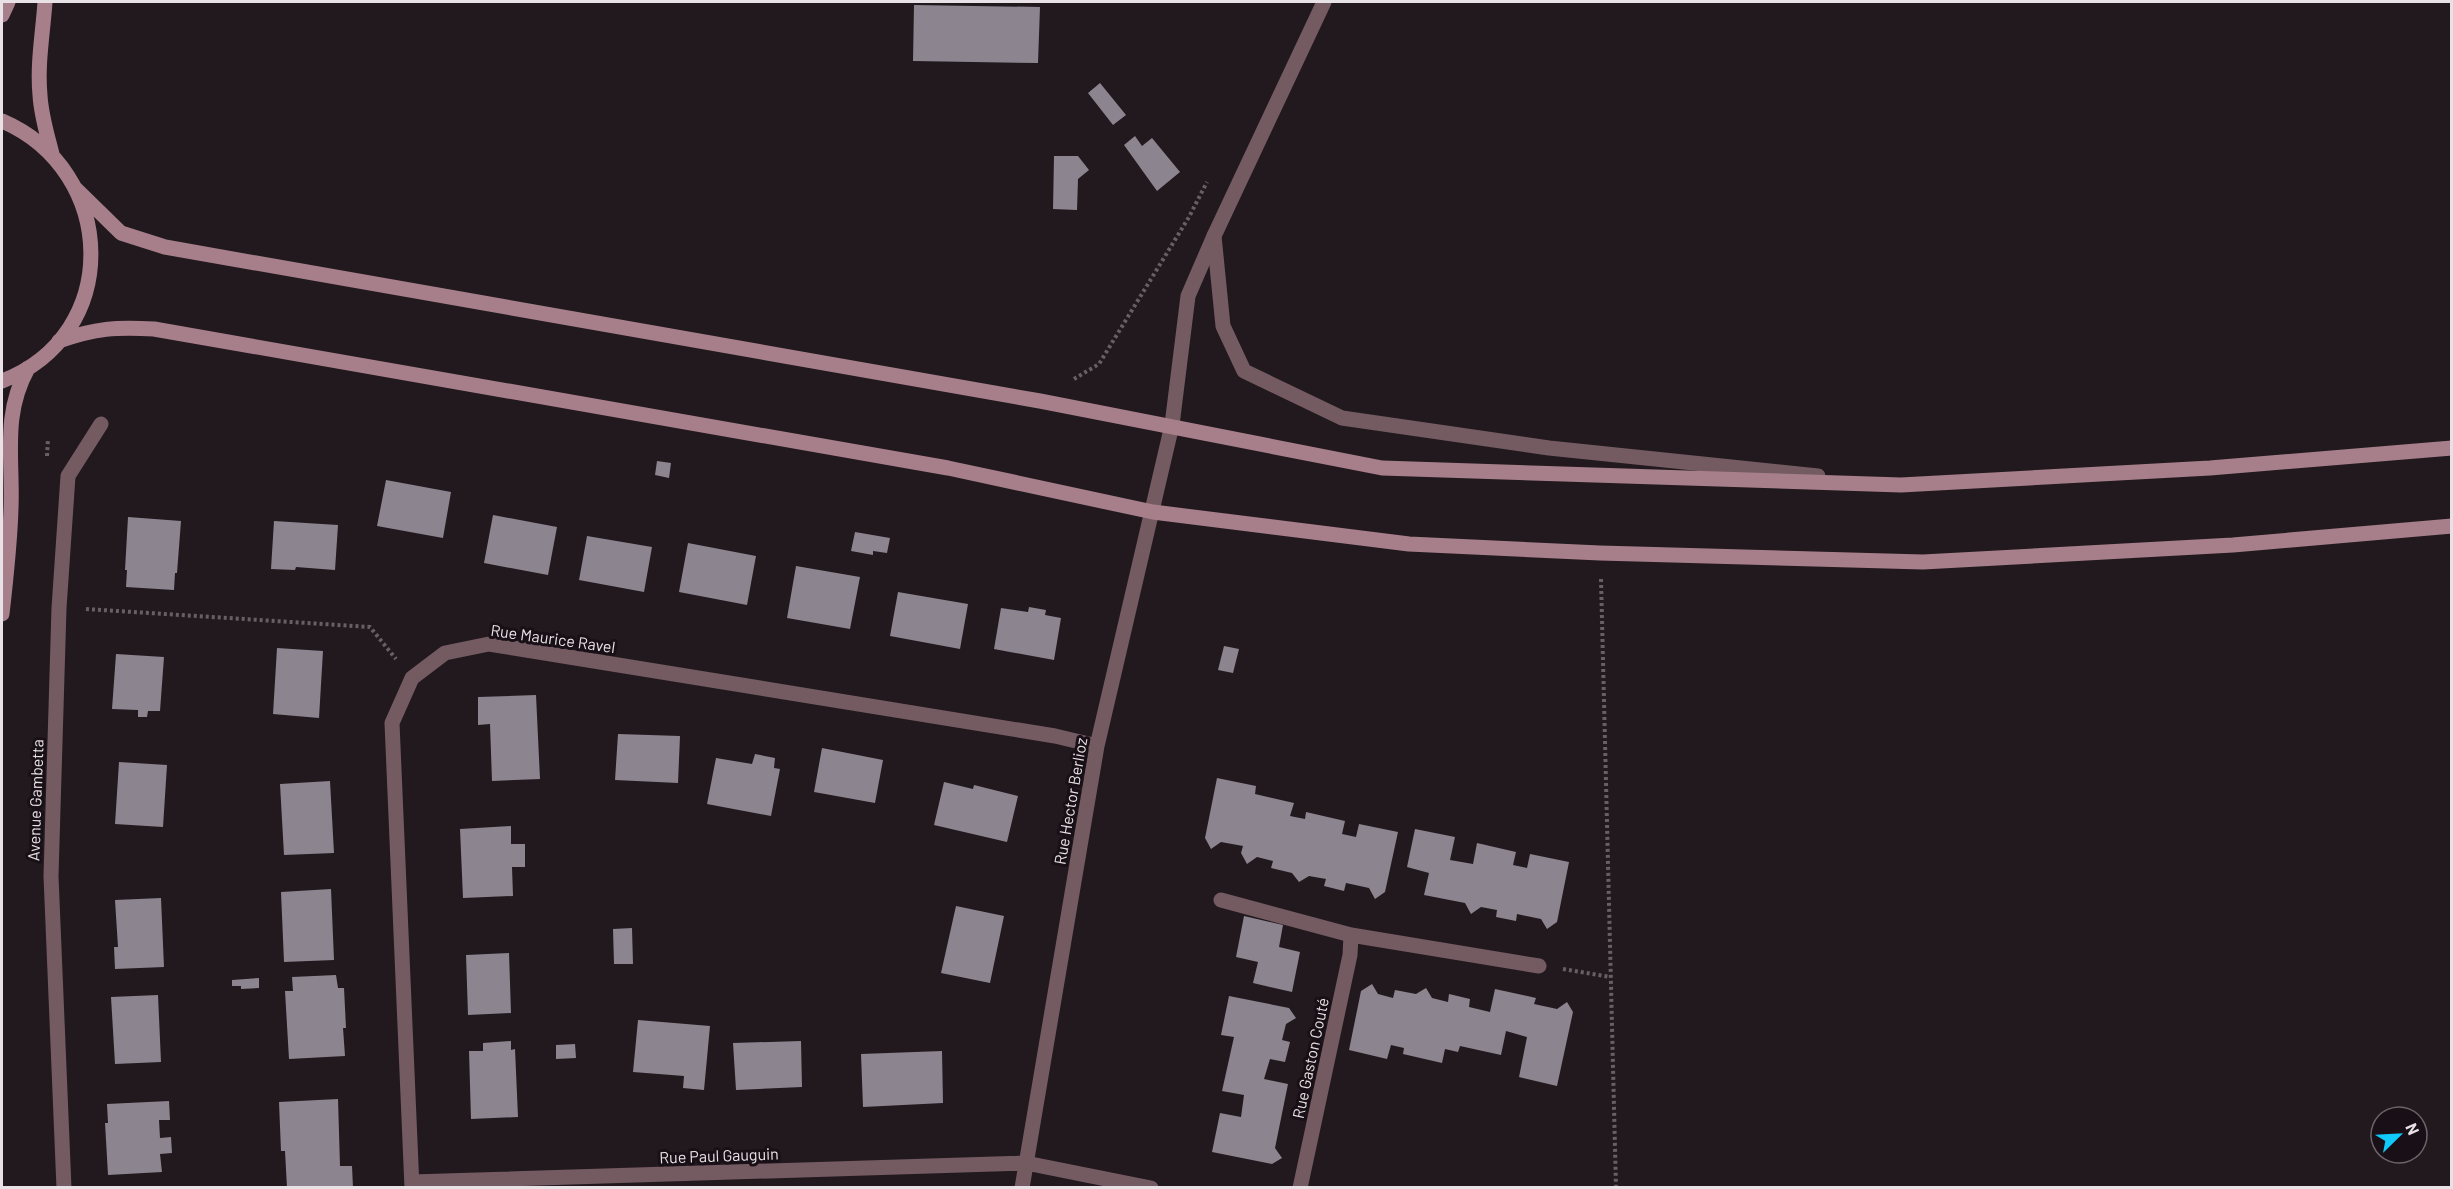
<svg xmlns="http://www.w3.org/2000/svg" width="2453" height="1189" viewBox="0 0 2453 1189" font-family="Barlow,sans-serif">
<style>
.building{fill:#8c858f}
.lines{fill:none;stroke-linecap:round;stroke-linejoin:round}
.path{stroke:#675f65;stroke-width:4;stroke-dasharray:3 3;stroke-linecap:butt}
.service{stroke:#745b62;stroke-width:15}
.minor{stroke:#745b62;stroke-width:15}
.tertiary{stroke:#745b62;stroke-width:15}
.secondary{stroke:#a77f8a;stroke-width:15}
.labels{text-anchor:middle;dominant-baseline:central;stroke-width:6;stroke-linejoin:round;paint-order:stroke}
.street-label{font-size:16px;fill:#e8e2e6;stroke:#181016}
</style>
<rect width="100%" height="100%" fill="#22191f"/>
<!-- building -->
<path class="building" d="M914 5 1040 7 1038 63 913 61Z
M1100 83 1126 115 1113 125 1088 93Z
M1135 136 1142 146 1152 138 1180 172 1157 191 1124 145Z
M1054 156H1078L1089 170 1078 179 1077 210 1053 209Z
M657 461 671 463 669 478 655 475Z
M386 480 451 492 443 538 377 526Z
M493 515 557 527 548 575 484 563Z
M128 517 181 521 177 573H175L174 590 126 587 127 570H125Z
M274 521 338 525 335 570 296 567 295 570 271 569Z
M855 532 890 538 887 553 873 551V555L851 551Z
M587 536 652 547 644 592 579 580Z
M688 543 756 556 747 605 679 592Z
M796 566 860 577 850 629 787 618Z
M898 592 968 604 960 649 890 636Z
M1029 607 1046 610 1045 615 1061 618 1054 660 994 649 1001 608 1028 612Z
M1224 646 1239 649 1233 673 1218 670Z
M277 648 323 651 319 718 273 714Z
M116 654 164 657 160 711H148L147 717H138V710L112 709Z
M536 695 540 779 492 781 490 724 478 725V697Z
M618 734 680 736 678 783 615 780Z
M822 748 883 760 875 803 814 792Z
M755 754 775 758 774 768 780 769 771 816 707 804 716 758 752 764Z
M119 762 167 765 163 827 115 824Z
M1217 778 1256 786 1255 794 1294 803 1290 816 1305 819 1306 812 1345 821 1342 834 1356 837 1359 824 1398 832 1385 892 1375 899 1369 888 1346 883 1344 891 1324 886 1326 879 1309 876 1299 882 1292 873 1271 868 1273 861 1257 857 1247 864 1241 853 1243 846 1221 842 1211 849 1205 838Z
M330 781 334 853 284 855 280 784Z
M944 782 973 789 974 785 1018 796 1007 842 934 825Z
M511 826V844H525V867H512L513 896 463 898 460 829Z
M1415 829 1455 837 1450 860 1473 864 1477 843 1516 852 1513 865 1527 868 1530 854 1569 862 1557 922 1547 929 1541 919 1517 914 1516 921 1496 917 1497 910 1481 907 1471 914 1465 903 1424 895 1429 873 1407 867Z
M331 889 334 960 284 962 281 892Z
M161 898 164 967 115 969 114 947H118L115 900Z
M956 906 1004 916 990 983 941 973Z
M1244 916 1283 925 1279 947 1300 952 1292 992 1253 983 1258 962 1236 957Z
M632 928 633 964H614L613 929Z
M509 953 511 1013 468 1015 466 955Z
M336 975 338 988H344L346 1028H343L345 1056 289 1059 285 991H293L292 977Z
M259 978V988L241 989V986H232V980Z
M1372 984 1378 994 1393 998 1395 990 1416 994 1426 988 1432 998 1448 1002 1449 994 1470 999 1469 1007 1490 1012 1495 989 1536 998 1534 1004 1557 1009 1567 1002 1573 1012 1557 1086 1519 1077 1527 1037 1506 1031 1501 1055 1460 1046 1458 1052 1445 1049 1442 1063 1403 1054 1404 1048 1391 1045 1387 1059 1349 1050 1361 991Z
M158 995 161 1062 115 1064 111 997Z
M1229 996 1289 1008 1296 1018 1286 1024 1282 1040 1290 1042 1285 1062 1270 1059 1264 1079 1288 1084 1275 1148 1282 1158 1272 1164 1212 1152 1220 1113 1241 1117 1244 1095 1222 1091 1234 1037 1221 1035Z
M638 1020 710 1026 704 1090 683 1088 684 1076 633 1072Z
M511 1041V1050L515 1049 518 1117 471 1119 469 1051H483V1043Z
M801 1041 802 1087 736 1090 733 1043Z
M575 1044 576 1058 556 1059V1045Z
M942 1051 943 1103 863 1107 861 1054Z
M338 1099 340 1166H352L353 1188H287L285 1151H281L279 1102Z
M169 1101 170 1120H159L160 1138 171 1137 172 1153 160 1154 162 1172 108 1175 105 1123H108L107 1104Z"/>
<g class="lines">
<!-- path -->
<path class="path" d="M1074 379 1099 364 1189 217 1207 182
M47 456 48 439
M1601 579 1616 1188
M86 609 370 627 396 659
M1563 969 1610 977"/>
<!-- service -->
<path class="service" d="M1214 236 1223 326 1244 371 1342 418 1549 448 1818 476
M1221 900 1351 935 1539 966
M1300 1188 1350 955 1351 935"/>
<!-- minor -->
<path class="minor" d="M412 1182 1026 1163 1151 1188
M64 1188 51 876 59 608 68 476 101 424
M412 1188 392 723 412 678 445 653 489 644 1055 736 1097 746
M1022 1188 1097 746 1172 425"/>
<!-- tertiary -->
<path class="tertiary" d="M1172 425 1188 296 1214 236 1324 2"/>
<!-- secondary -->
<path class="secondary" d="M45 2C43 32 37 64 40 95 41 115 47 134 52 154
M2 15 8 2
M2 121C118 171 123 335 2 381
M76 189 121 233 165 247 1040 401 1382 468 1901 485 2210 468 2452 448
M59 341C96 328 116 327 154 329L948 468 1153 512 1409 544 1600 553 1923 562 2233 545 2452 526
M2 614C6 579 10 543 11 508 13 458 2 415 28 368"/>
</g>
<g class="labels">
<!-- street labels -->
<g class="street-label">
<text transform="translate(553 638) rotate(8)">Rue Maurice Ravel</text>
<text transform="translate(35 800) rotate(-88)">Avenue Gambetta</text>
<text transform="translate(1070 801) rotate(-80)">Rue Hector Berlioz</text>
<text transform="translate(1310 1058) rotate(-78)">Rue Gaston Couté</text>
<text transform="translate(719 1155) rotate(-2)">Rue Paul Gauguin</text>
</g>
</g>
<!-- border -->
<rect width="2453" height="1189" fill="none" stroke="#e8e2e6" stroke-width="6"/>
<!-- north arrow -->
<g transform="translate(2399 1135) rotate(66)"><circle r="28" fill="#181016" stroke="#6b6469" stroke-width="1.5"/>
<path d="M0-4.5L10 22L0 15L-10 22Z" fill="#0fcafa"/>
<text y="-9" font-size="16" font-weight="bold" text-anchor="middle" fill="#e8e2e6">N</text>
</g>
</svg>
